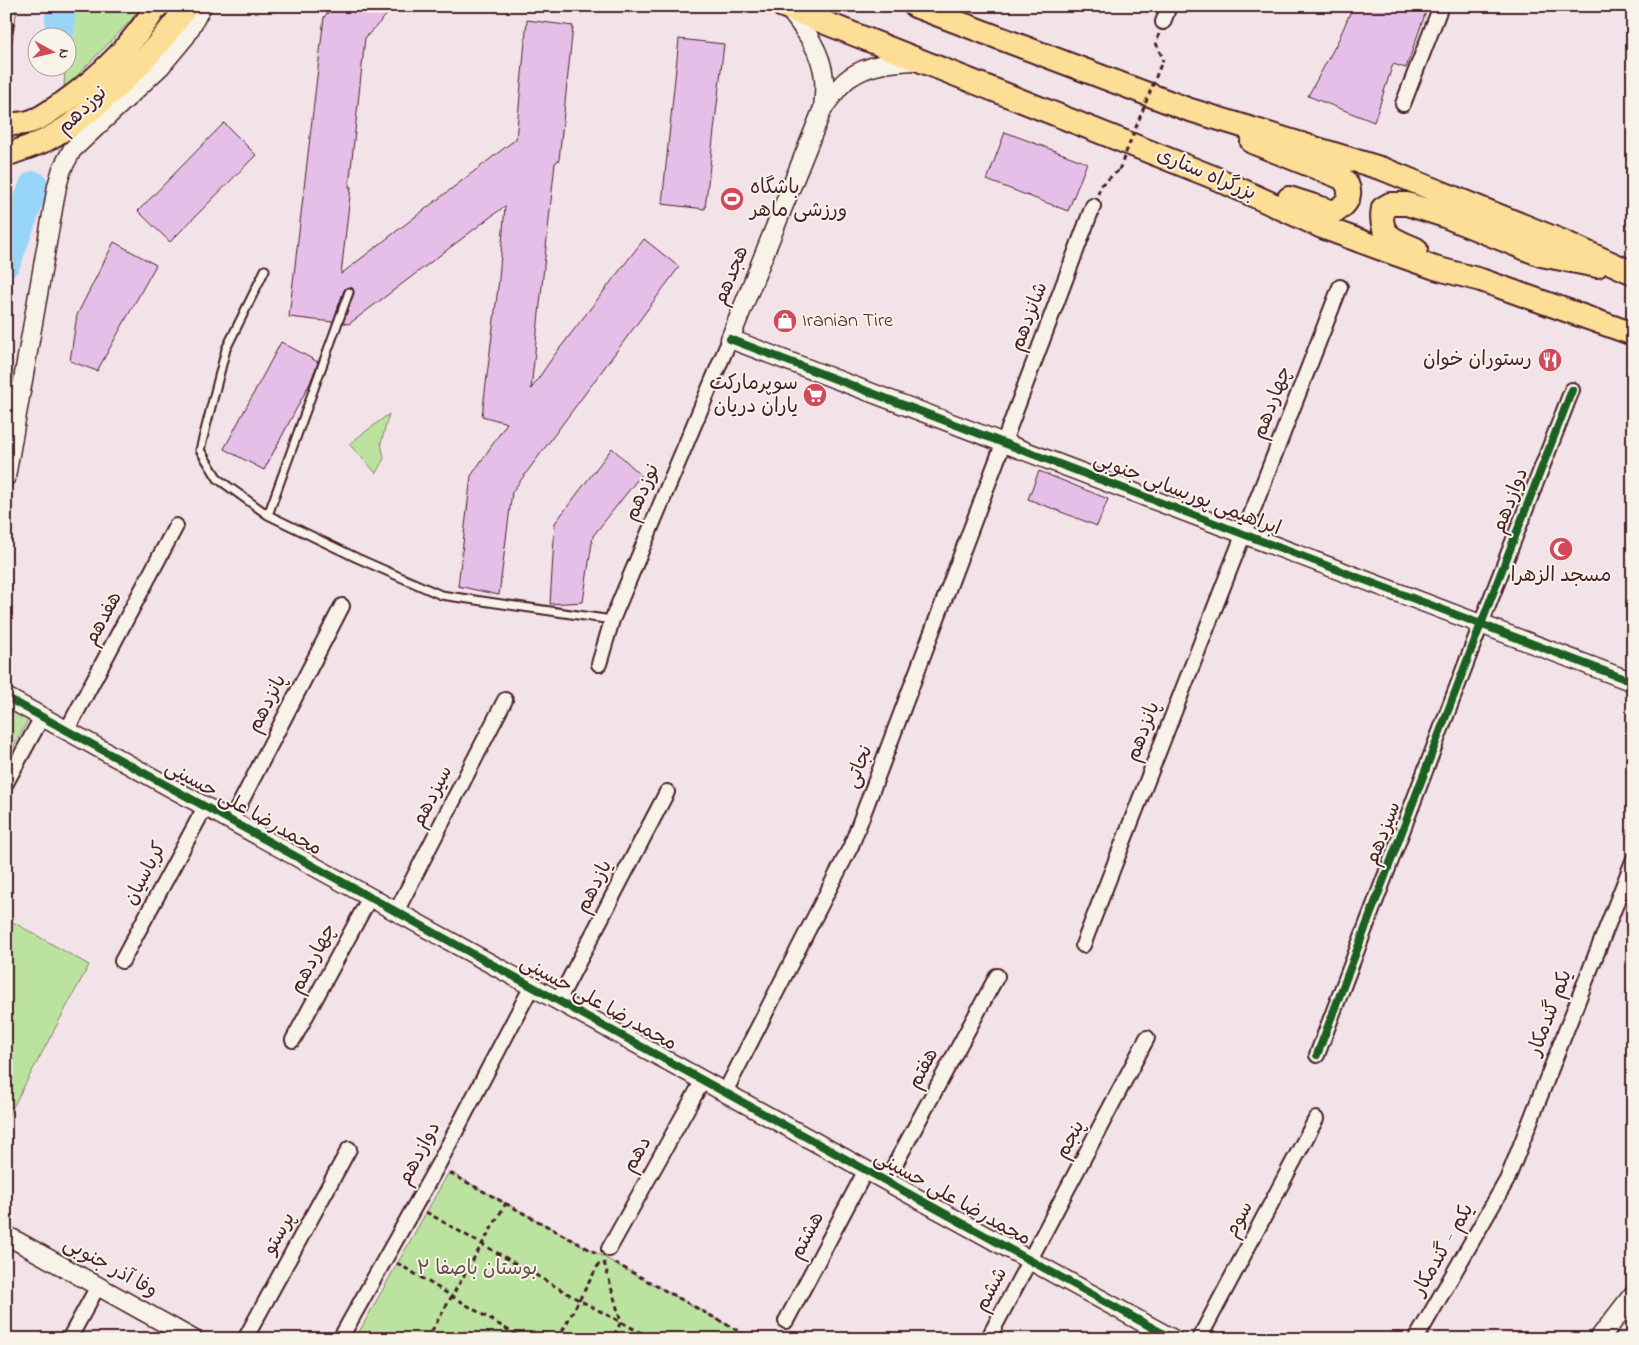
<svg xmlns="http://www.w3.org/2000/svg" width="1639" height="1345" viewBox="0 0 1639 1345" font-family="'Indie Flower','Playpen Sans Arabic',sans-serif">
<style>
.green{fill:#bbe39f;stroke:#828165}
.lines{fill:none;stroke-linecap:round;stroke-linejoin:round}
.river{stroke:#98d6f9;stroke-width:30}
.building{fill:#e6bfe8;stroke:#4a1f2b}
.service-casing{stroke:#4a1f2b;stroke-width:11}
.minor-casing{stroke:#4a1f2b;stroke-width:18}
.tertiary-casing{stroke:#4a1f2b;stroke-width:21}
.secondary-casing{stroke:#4a1f2b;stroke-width:22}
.trunk-casing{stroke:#4a1f2b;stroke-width:26}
.path{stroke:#4a1f2b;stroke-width:3;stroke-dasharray:5 4;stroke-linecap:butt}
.service{stroke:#f7f3e8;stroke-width:7}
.minor{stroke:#f7f3e8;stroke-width:14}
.tertiary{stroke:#f7f3e8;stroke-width:18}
.secondary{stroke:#f7f3e8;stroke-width:19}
.trunk{stroke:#fcde96;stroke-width:22}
.rail-casing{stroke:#4a1f2b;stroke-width:5.5}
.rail{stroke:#f7f3e8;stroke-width:4;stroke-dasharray:11;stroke-linecap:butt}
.path-bridge{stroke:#4a1f2b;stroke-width:3;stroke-dasharray:5 4;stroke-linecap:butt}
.cycleway-casing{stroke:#f7f3e8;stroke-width:11}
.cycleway{stroke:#1b5e20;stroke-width:8}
.labels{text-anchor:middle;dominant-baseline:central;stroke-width:4;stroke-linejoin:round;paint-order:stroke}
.street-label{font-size:20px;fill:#4a1f2b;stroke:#f7f3e8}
.poi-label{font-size:20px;fill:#4a1f2b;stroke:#f7f3e8;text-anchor:start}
.park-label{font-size:20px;fill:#665048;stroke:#f7f3e8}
</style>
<rect width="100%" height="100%" fill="#f2e3e8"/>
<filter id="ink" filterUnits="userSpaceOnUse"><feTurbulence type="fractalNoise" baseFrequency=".02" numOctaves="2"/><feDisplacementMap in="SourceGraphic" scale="10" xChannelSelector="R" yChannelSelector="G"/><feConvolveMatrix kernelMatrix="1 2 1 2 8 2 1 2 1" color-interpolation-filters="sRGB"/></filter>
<g filter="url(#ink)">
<!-- green -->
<path class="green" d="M67 6H140L132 19 64 89 65 68H68V38L65 37Z
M389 414 381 443 384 458 376 473 349 444Z
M6 703 30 716 6 761Z
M6 918 89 965 6 1120Z
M449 1172 753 1339H355Z"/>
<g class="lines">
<!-- river -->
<path class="river" d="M59 35 61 6
M6 262 34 186"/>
</g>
<!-- building -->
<path class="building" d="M334 6H395L365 38 349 187H351L341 274 516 139 527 20 573 26 559 160 555 163 531 389 553 357 644 239 679 267 512 492 499 595 458 586 471 476 507 423 482 416 499 279 505 206 349 324 343 323 354 293 353 289 350 287 346 288 344 290 333 322 289 317 324 17Z
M1353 6H1428L1406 68 1393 64 1374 122 1308 96 1338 41Z
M679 39 724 44 705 209 662 204Z
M224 123 256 155 170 242 138 211Z
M1005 132 1087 163 1068 211 987 180Z
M114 242 156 265 97 371 70 361 77 315Z
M281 342 318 362 310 383 264 470 224 449Z
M612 448 641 475 593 536 583 602 550 604 555 523Z
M1039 471 1108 499 1097 526 1028 499Z"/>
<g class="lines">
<!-- service casing -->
<g class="service-casing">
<path id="service" d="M265 270 226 349 200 450 218 479 268 515 357 558 441 595 612 620
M268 515 349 292"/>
</g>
<!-- minor casing -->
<g class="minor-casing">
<path id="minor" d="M1163 22 1169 6
M1403 104 1441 6
M599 664 612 620 730 339
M67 730 176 526
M6 783 42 717
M231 821 342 606
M396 912 505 700
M1083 945 1340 287
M122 961 205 807
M558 1001 667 792
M293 1040 370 897
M1317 1055 1481 624 1572 390
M725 1092 851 846 1093 206
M886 1181 997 976
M609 1249 703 1080
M786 1321 866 1170
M69 1339 98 1286
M245 1339 349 1149
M340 1339 439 1163 532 986
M988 1339 1147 1038
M1199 1339 1316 1119
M1416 1339 1507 1180 1633 861"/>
</g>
<!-- tertiary casing -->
<g class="tertiary-casing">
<path id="tertiary" d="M789 9C805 30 822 52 824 79 825 89 824 98 823 108L730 339 1633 682
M823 108C831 98 839 85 849 78 868 64 893 62 916 61
M6 477 57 186 62 169 72 150 161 66 186 36 202 6
M6 697 1173 1339
M6 1235 193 1339"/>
</g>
<!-- secondary casing -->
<g class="secondary-casing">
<path id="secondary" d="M1599 1339 1633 1295"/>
</g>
<!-- trunk casing -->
<g class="trunk-casing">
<path id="trunk" d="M783 6 1213 177 1322 227 1387 251 1435 268 1481 280 1633 334
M915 6 1187 109 1383 169 1564 242 1633 273
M6 124C17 124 27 124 37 119 46 115 54 108 63 103 100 77 132 45 157 6
M1252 142 1342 178C1355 191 1349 205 1333 212L1289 198
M6 155C19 150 33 146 46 140 96 113 155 54 187 6
M1416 249C1394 239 1378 237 1383 208L1390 204H1407L1442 215 1541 255 1597 266"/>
</g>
<!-- path -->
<path class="path" d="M1159 34 1156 43 1163 59
M1098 194 1101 185 1119 170
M450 1173 596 1253
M426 1212 579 1300 653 1339
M604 1262 621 1322 612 1339
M397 1263 523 1339
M615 1263 753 1339
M427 1339 506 1203
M558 1339 601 1260"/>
<!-- service -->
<use href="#service" class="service"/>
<!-- minor -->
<use href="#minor" class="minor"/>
<!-- tertiary -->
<use href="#tertiary" class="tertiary"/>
<!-- secondary -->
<use href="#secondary" class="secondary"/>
<!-- trunk -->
<use href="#trunk" class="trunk"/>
<!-- rail casing -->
<g class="rail-casing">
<path id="rail" d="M6 65 15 6"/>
</g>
<!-- rail -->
<use href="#rail" class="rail"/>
<!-- path-bridge -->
<path class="path-bridge" d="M1119 170 1163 59"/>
<!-- cycleway casing -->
<g class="cycleway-casing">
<path id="cycleway" d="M730 339 1633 682
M6 697 1173 1339
M1317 1055 1481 624 1572 390"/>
</g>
<!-- cycleway -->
<use href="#cycleway" class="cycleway"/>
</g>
</g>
<!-- icons -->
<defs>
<g id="stadium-disc" transform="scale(1.25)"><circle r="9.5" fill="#d1495b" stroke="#f7f3e8"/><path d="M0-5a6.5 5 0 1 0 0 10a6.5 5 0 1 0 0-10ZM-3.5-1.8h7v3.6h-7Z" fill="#fff"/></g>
<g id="shop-disc" transform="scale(1.25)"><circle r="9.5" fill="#d1495b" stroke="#f7f3e8"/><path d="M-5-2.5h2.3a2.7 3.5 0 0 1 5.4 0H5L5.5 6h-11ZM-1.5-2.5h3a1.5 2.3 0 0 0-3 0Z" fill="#fff"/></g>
<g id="restaurant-disc" transform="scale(1.25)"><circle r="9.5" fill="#d1495b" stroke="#f7f3e8"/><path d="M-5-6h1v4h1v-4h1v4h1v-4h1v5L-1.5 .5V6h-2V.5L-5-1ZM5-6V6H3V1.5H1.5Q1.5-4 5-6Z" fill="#fff"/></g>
<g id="supermarket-disc" transform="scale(1.25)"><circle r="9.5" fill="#d1495b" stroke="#f7f3e8"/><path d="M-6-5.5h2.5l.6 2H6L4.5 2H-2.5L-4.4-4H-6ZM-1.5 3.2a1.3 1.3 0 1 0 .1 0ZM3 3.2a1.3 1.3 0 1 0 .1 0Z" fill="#fff"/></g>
<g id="mosque-disc" transform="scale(1.25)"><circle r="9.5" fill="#d1495b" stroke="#f7f3e8"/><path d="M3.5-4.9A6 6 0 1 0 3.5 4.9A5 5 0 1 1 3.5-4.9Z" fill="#fff"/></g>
</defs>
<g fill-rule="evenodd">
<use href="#stadium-disc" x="732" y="199"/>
<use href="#shop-disc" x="785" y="321"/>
<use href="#restaurant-disc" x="1550" y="360"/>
<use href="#supermarket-disc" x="815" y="395"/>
<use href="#mosque-disc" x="1561" y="549"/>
</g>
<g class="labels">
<!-- street labels -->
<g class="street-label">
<text transform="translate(83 111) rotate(-44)">نوزدهم</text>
<text transform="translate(1206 175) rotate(23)">بزرگراه ستاری</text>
<text transform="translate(732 276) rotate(-68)">هجدهم</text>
<text transform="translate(1030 317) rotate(-69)">شانزدهم</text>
<text transform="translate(1273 403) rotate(-69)">چهاردهم</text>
<text transform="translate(643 493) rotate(-67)">نوزدهم</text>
<text transform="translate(1187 495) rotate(21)">ابراهیمی پوربسابی جنوبی</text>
<text transform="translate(1511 501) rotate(-69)">دوازدهم</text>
<text transform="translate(104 619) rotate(-62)">هفدهم</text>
<text transform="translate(268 704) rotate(-63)">پانزدهم</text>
<text transform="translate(1144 732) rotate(-69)">پانزدهم</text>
<text transform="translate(860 767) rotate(-69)">نجاتی</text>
<text transform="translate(433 797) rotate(-63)">سیزدهم</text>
<text transform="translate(243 809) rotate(29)">محمدرضا علی حسینی</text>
<text transform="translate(1384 834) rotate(-69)">سیزدهم</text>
<text transform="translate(146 874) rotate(-62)">کرباسیان</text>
<text transform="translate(595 887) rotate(-63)">یازدهم</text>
<text transform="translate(314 959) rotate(-62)">چهاردهم</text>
<text transform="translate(598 1004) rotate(29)">محمدرضا علی حسینی</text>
<text transform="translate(1551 1013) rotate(-69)">یکم گندمکار</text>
<text transform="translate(924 1069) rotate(-62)">هفتم</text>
<text transform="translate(1071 1140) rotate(-62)">پنجم</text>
<text transform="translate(420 1154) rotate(-62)">دوازدهم</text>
<text transform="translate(638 1155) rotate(-61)">دهم</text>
<text transform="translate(952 1199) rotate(29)">محمدرضا علی حسینی</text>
<text transform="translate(1240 1220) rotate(-62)">سوم</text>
<text transform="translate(280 1234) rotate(-61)">پرستو</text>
<text transform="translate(808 1236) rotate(-62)">هشتم</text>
<text transform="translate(1444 1250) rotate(-60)">یکم - گندمکار</text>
<text transform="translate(110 1268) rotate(29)">وفا آذر جنوبی</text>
<text transform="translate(992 1290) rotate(-62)">ششم</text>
</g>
<!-- poi labels -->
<g class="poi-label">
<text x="750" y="188">باشگاه<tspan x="750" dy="23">ورزشی ماهر</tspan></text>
<text x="802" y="321">Iranian Tire</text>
<text x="1532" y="360" text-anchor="end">رستوران خوان</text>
<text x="798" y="384" text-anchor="end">سوپرمارکت<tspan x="798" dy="23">یاران دریان</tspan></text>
<text x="1561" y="576" text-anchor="middle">مسجد الزهرا</text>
</g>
<!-- park labels -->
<g class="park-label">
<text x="477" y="1269">بوستان باصفا ۲</text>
</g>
</g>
<!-- margin -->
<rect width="1639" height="1345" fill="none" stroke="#f7f3e8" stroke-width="25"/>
<rect x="12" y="12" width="1614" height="1320" fill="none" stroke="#4a1f2b" stroke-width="2" filter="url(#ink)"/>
<!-- north arrow -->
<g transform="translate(52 52) rotate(98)"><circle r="24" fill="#f7f3e8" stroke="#b29e9c"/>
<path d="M0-4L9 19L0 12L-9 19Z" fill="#d1495b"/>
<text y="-8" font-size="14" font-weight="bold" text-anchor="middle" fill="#4a1f2b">N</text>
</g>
</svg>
